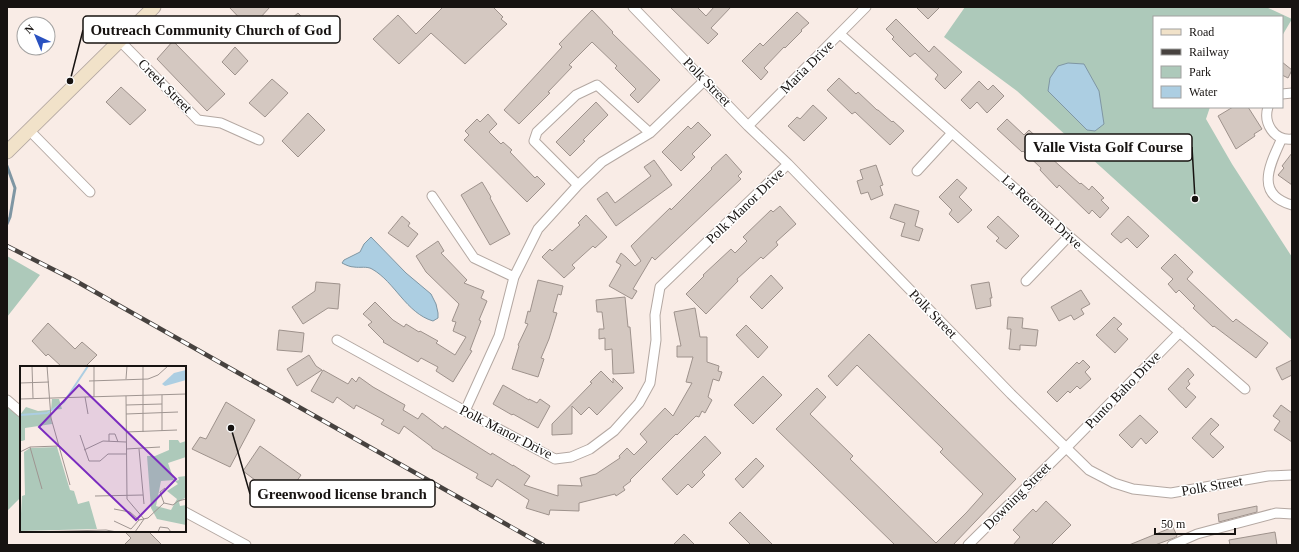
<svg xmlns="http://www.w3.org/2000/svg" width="1299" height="552" viewBox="0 0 1299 552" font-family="'Times New Roman',serif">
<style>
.green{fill:#adc9ba}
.water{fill:#accee2;stroke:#7f96a3}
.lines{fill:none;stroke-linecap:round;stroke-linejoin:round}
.stream{stroke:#7f96a3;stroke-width:3}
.building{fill:#d4c8c1;stroke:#9e928c}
.street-casing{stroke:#b4a8a2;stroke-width:11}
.secondary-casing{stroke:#b4a8a2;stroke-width:15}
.street{stroke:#fff;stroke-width:9}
.secondary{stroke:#f1e2c9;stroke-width:13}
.rail-casing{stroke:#47423f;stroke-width:4.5}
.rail{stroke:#fff;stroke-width:3;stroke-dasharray:9;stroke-linecap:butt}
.labels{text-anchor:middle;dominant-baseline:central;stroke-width:3;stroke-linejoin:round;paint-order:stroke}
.street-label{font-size:14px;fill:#171311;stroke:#fff}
.inset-river{fill:none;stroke:#accee2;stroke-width:2}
.inset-road{fill:none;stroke:#9f9591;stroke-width:1}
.view{fill:#7b2cbf;fill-opacity:0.15;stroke:#7b2cbf;stroke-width:2}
.inset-edge{fill:none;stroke:#171311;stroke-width:2}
.leader{fill:none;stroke:#171311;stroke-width:1.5}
.callout-dot{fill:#171311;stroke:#fff;stroke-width:1.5}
.callout{fill:#fff;stroke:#171311;stroke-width:1.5}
.callout-label{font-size:15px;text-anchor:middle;font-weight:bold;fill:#171311}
</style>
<rect width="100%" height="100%" fill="#f9ece6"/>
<!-- green -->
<path class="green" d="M965 7H1266L1292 19 1282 36V17H1154V107H1210L1206 119 1232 164 1292 257V340L1017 91 944 37Z
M7 256 40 275 7 317Z
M7 397 21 408V497L7 511Z"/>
<!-- water -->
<path class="water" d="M1068 63 1084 64 1099 91 1104 124 1095 131 1087 130 1048 91 1050 78 1058 66Z
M371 237 406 273 431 294 436 304 438 313V318L433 321C406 313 395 282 372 269 367 266 360 268 354 267 350 267 346 265 342 263L344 260 360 252 364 244Z"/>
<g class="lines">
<!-- stream -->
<path class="stream" d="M7 166 15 188 10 217 7 224"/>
</g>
<!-- building -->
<path class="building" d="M229 7H270L250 29Z
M443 7H493L503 17 501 19 507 24 465 64 431 33 399 64 373 39 398 15 416 34Z
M670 7H697L706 16 714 7H731L711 28 718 34 708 44Z
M916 7H940L928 19Z
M592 10 613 32 612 33 660 80 638 103 630 95 636 89 615 68 617 66 592 42 569 65 572 67 548 92 550 93 519 124 504 110 562 47 559 44Z
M797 12 809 23 801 30 802 31 785 48 784 47 764 68 768 72 761 80 742 61 760 43 763 46Z
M298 13 312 27 299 40 285 24Z
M896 19 929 52 934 46 962 72 945 89 935 79 938 75 915 53 910 57 892 39 894 37 886 29Z
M173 41 225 94 207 111 157 59Z
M235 47 248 61 235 75 222 62Z
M1282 62 1292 70 1288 78 1282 75Z
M839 78 856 94 858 92 877 110H878L892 122 893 121 904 131 890 145 855 112 852 114 827 90Z
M272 79 288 93 265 117 249 103Z
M979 81 988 90 993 85 1004 96 987 113 977 102 970 109 961 100Z
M121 87 146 110 130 125 106 102Z
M596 102 608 115 583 140 585 141 570 156 556 142Z
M813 105 827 118 804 141 788 126 797 117 800 119Z
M1233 107H1248L1262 129 1254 134 1255 136 1236 149 1218 116Z
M308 113 325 130 298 157 282 141Z
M488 114 497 124 489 132 501 144 503 142 512 150 510 152 535 178 537 176 545 184 527 202 464 140 469 135 465 131 477 119 480 122Z
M1007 119 1024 135 1029 130 1045 145 1052 137 1061 145 1050 157 1080 184 1081 183 1089 190 1092 186 1104 198 1101 200 1109 208 1100 218 1092 210 1089 214 1059 185 1057 188 1040 170 1041 168 1023 151 1022 152 997 129Z
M698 122 711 135 692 154 695 157 681 171 662 152 688 126 691 129Z
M1292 153V185L1278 175 1284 168 1282 166Z
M726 154 742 172 738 176 741 179 655 260 652 257 633 289 637 291 632 299 609 286 621 265 616 262 621 253 626 257 635 266 641 261 631 246 670 208 671 210 712 169 711 168Z
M654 160 672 185 616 226 597 199 607 192 615 203 651 176 644 167Z
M876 165 883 185 880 186 883 195 871 200 868 192 861 194 857 181 863 179 860 170Z
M957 179 967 188 959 197 972 210 958 223 949 214 952 210 939 197Z
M482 182 491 197 490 198 510 234 490 245 461 195Z
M895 204 919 211 915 226 923 229 919 241 901 236 905 223 890 218Z
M780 206 796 224 776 242 778 245 763 259 761 257 737 279 738 281 706 314 686 294 704 276 703 275 731 249 735 253 747 241 743 237 771 210 773 212Z
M586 215 607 237 595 248 593 246 572 265 575 268 564 278 542 257 550 249 552 251 580 225 578 223Z
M402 216 410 223 408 226 418 234 408 247 388 233Z
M998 216 1019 236 1006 249 996 241 999 238 987 227Z
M1128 216 1149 236 1137 248 1127 238 1121 243 1111 234Z
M438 241 444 251 441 253 467 280 464 283 484 291 481 298 487 301 479 320 481 321 470 350 472 351 453 382 436 371 438 367 421 358 418 362 383 342 384 341 368 325 372 322 363 314 375 302 393 320 404 327 406 324 419 332 420 331 438 341 436 343 455 355 466 337 453 331 456 322 452 321 459 304 426 272 416 256Z
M1175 254 1193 272 1187 279 1233 322 1236 319 1268 343 1256 358 1214 326 1213 327 1193 308 1195 306 1179 290 1176 293 1168 284 1173 279 1161 268Z
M771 275 783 288 762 309 750 297Z
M538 280 563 286 561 295 558 294 553 312 557 313 549 339 541 358 544 359 538 377 512 369 519 346 518 345 528 324 525 323 528 311 530 312Z
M316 282 340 284 338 309 328 308 303 324 292 307 315 291Z
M989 282 992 298H990L991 306 976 309 971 285Z
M1081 290 1090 304 1081 309 1084 314 1074 320 1071 315 1059 321 1051 307Z
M625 297 628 327H630L634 373 613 374 612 349 605 350V338L599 339V329H604L602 312H597L596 300Z
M695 308 700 337H707V362L719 366 718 371 722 372 719 381 713 379 708 397 712 400 705 413 702 411 699 417 696 416 677 435 676 434 630 480 631 481 623 487 625 490 616 496 615 494 579 503V511L550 510 549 515 526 508 529 500 497 479 492 487 476 478 478 474 432 448V447L404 426 399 434 381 424 384 420 356 405 354 409 337 397 333 403 311 391 323 370 348 384 352 378 356 382 359 377 373 387 405 405 403 410 418 419 422 413 443 429 445 426 491 455 492 453 513 466V465L530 476 524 485 558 496V485L582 486 580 478 596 474 620 458 619 456 627 448 634 455 647 442 640 434 665 408 673 416 692 383 686 382 693 357H677V346H681L674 312Z
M1008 317 1023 318 1022 328 1038 330 1036 346 1020 345V350L1009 349 1011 329H1007Z
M1114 317 1122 324 1117 329 1128 339 1115 353 1096 335Z
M48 323 75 349 82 342 97 355 85 367H62L48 354 46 356 32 341Z
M746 325 768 347 758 358 736 335Z
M279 330 304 333 302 352 277 350Z
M869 334 1016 479 953 545H895L776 429 817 388 826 397 810 414 853 456 850 459 936 543 967 512 983 494 940 452 943 449 857 365 837 386 828 376Z
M309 355 316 366 322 370 297 386 287 369Z
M1083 360 1090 367 1085 372 1091 379 1080 389 1077 386 1070 393 1068 391 1057 402 1047 392 1077 362 1079 364Z
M1292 360V375L1282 380 1276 368Z
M1188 368 1194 375 1188 381 1190 384 1186 388 1196 397 1186 408 1168 389Z
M601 371 613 383V378L623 388 597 415 589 407 581 415 572 406V434L552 435V424L592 383 590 382Z
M763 376 782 395 753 424 734 405Z
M503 385 529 400V399L537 403 540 399 550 406 538 428 513 414 512 415 493 404Z
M226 402 255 420 230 467 192 449 200 437 206 439Z
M1281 405 1292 413V442L1274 430 1280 421 1273 416Z
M1140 415 1158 432 1146 444 1141 438 1132 448 1119 435Z
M1211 418 1219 425 1210 434 1224 447 1213 458 1192 438Z
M705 436 721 453 702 472 705 475 692 488 688 484 677 495 662 479Z
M260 446 301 475 283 501 243 471Z
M756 458 764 466 743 488 735 479Z
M1046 501 1071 525 1051 545H1013L1020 537 1013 530 1033 509 1036 512Z
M1257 506V512L1219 522 1218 514Z
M740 512 773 545H751L729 523Z
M1173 527 1177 536 1174 538 1155 545H1129Z
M124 531H148L162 545H124L131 538Z
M1275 532 1277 545H1230L1229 540Z
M684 534 695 545H673Z"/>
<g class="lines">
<!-- street casing -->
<g class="street-casing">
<path id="street" d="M633 7 748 126 788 164 1011 394 1089 470 1114 483 1133 489 1171 493 1268 476 1292 475
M840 34 1069 236 1245 389
M120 41 198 120 221 123 259 140
M1282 94 1292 93
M1268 107C1263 123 1274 141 1292 139
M748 126 866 7
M29 130 90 192
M1282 138C1271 163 1253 194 1292 205
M917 171 952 133
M578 185 534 141 537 132 576 95 597 85 650 133
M432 196 474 258 514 277
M1026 281 1069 236
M337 340 465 411 555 459 571 457 590 449 614 431 639 403 650 383 656 340 655 315 660 287 788 164
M7 400 21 412
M465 411 499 336 514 277 538 229 578 185 602 162 650 133 705 80
M185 512 246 545
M968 545 1066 448 1180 332
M1172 545 1197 534 1276 513 1292 514"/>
</g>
<!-- secondary casing -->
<g class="secondary-casing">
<path id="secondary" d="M7 152 154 7"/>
</g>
<!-- street -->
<use href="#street" class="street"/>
<!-- secondary -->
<use href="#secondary" class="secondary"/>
<!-- rail casing -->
<g class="rail-casing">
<path id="rail" d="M7 246 74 280 543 545"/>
</g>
<!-- rail -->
<use href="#rail" class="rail"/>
</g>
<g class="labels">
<!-- street labels -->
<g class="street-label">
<text transform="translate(807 67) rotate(-45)">Maria Drive</text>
<text transform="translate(707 82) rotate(46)">Polk Street</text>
<text transform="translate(165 86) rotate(45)">Creek Street</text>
<text transform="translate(745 206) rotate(-44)">Polk Manor Drive</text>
<text transform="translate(1042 212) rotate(42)">La Reforma Drive</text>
<text transform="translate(933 314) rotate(46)">Polk Street</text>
<text transform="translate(1123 390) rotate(-46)">Punto Baho Drive</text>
<text transform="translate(506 432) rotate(27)">Polk Manor Drive</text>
<text transform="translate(1212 486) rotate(-10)">Polk Street</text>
<text transform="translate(1017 496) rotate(-45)">Downing Street</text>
</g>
</g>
<!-- overview -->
<g transform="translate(20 366)">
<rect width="166" height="166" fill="#f9ece6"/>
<path d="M32 33H39L42 43 31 44ZM6 41 18 45 30 44 32 58 5 62V74L2 75H0V49ZM149 74H158L160 77 166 75V91L148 97 154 114 141 115 136 140 151 144 157 133 147 125 158 118 155 115 159 114 158 111 166 110V131L159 136 160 140 166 139V159L137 153 131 142 127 90H135L149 84ZM37 81 50 124 54 125 58 138 69 135 77 163 0 165 2 130 5 129 4 86 10 82Z" fill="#adc9ba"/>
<path d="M166 4V14L145 20 142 18 154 7Z" fill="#accee2"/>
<path class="inset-river" d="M0 49 27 47 44 36 68 0"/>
<path class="inset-road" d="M12 0 13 32M27 0 31 52 50 119M123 0V66M106 13 107 0M69 15 128 13 138 9 148 0M0 17 29 16M106 30 107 133 124 153 115 166M65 31 68 48M74 31V0M0 33 166 28M106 39 142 38M106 48 158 46M142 65V29M106 66 157 64M60 69 69 95H80L88 88H106M89 75V68H95L98 76M10 81 22 123M106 83 140 81M119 83 124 138M64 84 83 75 106 76M0 86 10 81 39 80M75 130 123 129M144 137 140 126 145 122M94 143 110 146 119 154M119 154 128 152 144 137 153 139 158 135 166 133M94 155 111 163 119 154M11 166 86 164 97 166M138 166 140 161 148 162 151 166"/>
<path class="view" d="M59 19 156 113 116 154 19 61Z"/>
<rect width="166" height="166" class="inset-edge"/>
</g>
<!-- callouts -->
<path class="leader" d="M70 81L83 30M1195 199L1192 147M231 428L250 494"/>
<g class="callout-dot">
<circle cx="70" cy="81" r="4"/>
<circle cx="1195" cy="199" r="4"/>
<circle cx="231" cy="428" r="4"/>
</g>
<g class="callout">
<rect x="83" y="16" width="257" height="27" rx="4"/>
<rect x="1025" y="134" width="167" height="27" rx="4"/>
<rect x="250" y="480" width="185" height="27" rx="4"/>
</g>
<g class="callout-label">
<text x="211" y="35">Outreach Community Church of God</text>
<text x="1108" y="152">Valle Vista Golf Course</text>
<text x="342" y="499">Greenwood license branch</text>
</g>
<!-- border -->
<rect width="1299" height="552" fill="none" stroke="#171311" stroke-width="16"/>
<!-- legend -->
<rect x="1153" y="16" width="130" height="92" fill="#ffffff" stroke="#a2a1a0"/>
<rect x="1161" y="29" width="20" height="6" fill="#f1e2c9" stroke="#a2a1a0"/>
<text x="1189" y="36" font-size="12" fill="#171311">Road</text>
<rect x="1161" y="49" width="20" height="6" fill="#47423f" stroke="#a2a1a0"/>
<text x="1189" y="56" font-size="12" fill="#171311">Railway</text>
<rect x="1161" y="66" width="20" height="12" fill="#adc9ba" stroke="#a2a1a0"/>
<text x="1189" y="76" font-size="12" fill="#171311">Park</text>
<rect x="1161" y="86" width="20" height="12" fill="#accee2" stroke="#a2a1a0"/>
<text x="1189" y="96" font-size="12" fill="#171311">Water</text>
<!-- north arrow -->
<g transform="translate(36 36) rotate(316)"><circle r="19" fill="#ffffff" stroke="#a2a1a0"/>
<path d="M0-3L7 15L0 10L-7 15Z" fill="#2951c0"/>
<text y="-6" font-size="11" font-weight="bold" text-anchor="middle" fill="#171311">N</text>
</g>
<!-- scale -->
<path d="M1155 528v6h80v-6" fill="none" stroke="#171311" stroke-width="2"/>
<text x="1161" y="528" font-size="12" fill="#171311" stroke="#ffffff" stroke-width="3" paint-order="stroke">50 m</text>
</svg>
